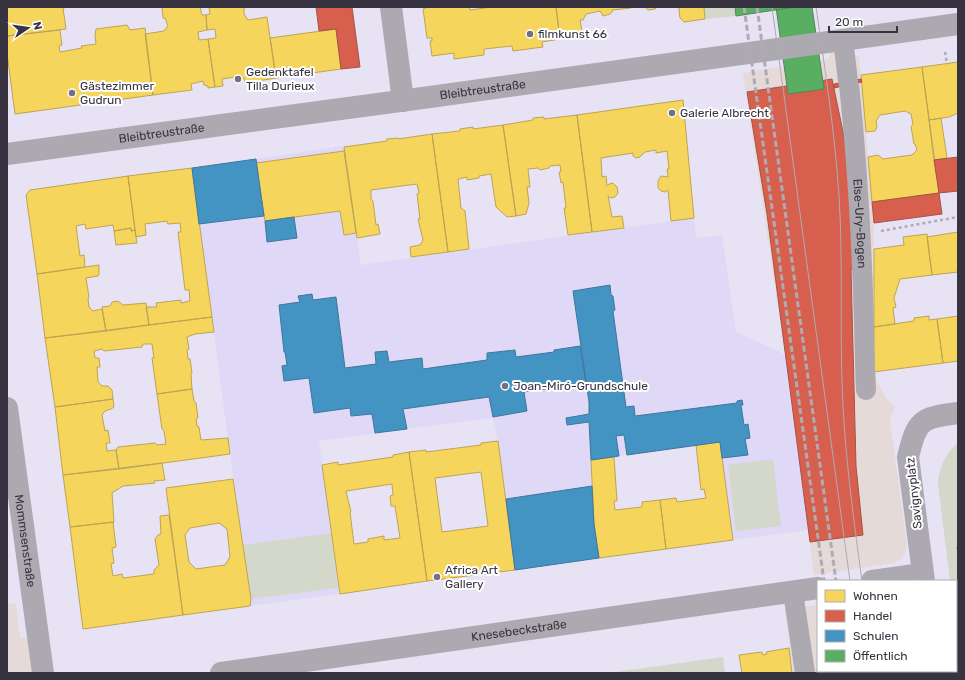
<svg xmlns="http://www.w3.org/2000/svg" width="965" height="680" viewBox="0 0 965 680" font-family="Rubik,sans-serif">
<style>
.commercial{fill:#e5dad8}
.built{fill:#e0d8f7}
.green{fill:#d4d8ca}
.homes{fill:#f6d55c;stroke:#bda454;fill-rule:evenodd}
.shops{fill:#d6604d;stroke:#a65249}
.schools{fill:#4393c3;stroke:#3f769c}
.public{fill:#5aae61;stroke:#508957}
.lines{fill:none;stroke-linecap:round;stroke-linejoin:round}
.path{stroke:#aeabb4;stroke-width:2.5;stroke-dasharray:3 3;stroke-linecap:butt}
.pedestrian{stroke:#aca9b0;stroke-width:20}
.minor{stroke:#aca9b0;stroke-width:22}
.tram{stroke:#aeabb4;stroke-width:1}
.rail{stroke:#aeabb4;stroke-width:3;stroke-dasharray:6 3;stroke-linecap:butt}
.poi-dot{fill:#75707f;stroke:#fff;stroke-width:1.5}
.labels{text-anchor:middle;dominant-baseline:central;stroke-width:4;stroke-linejoin:round;paint-order:stroke}
.poi-label{font-size:12px;fill:#373340;stroke:#fff;text-anchor:start}
.street-label{font-size:12px;fill:#373340;stroke:#fff}
</style>
<rect width="100%" height="100%" fill="#e8e2f5"/>
<!-- commercial -->
<path class="commercial" d="M843 50 851 57 859 56 874 223 872 372 886 398 895 406 890 420 907 545 905 553 902 558 894 563 814 575 785 354 743 73 829 59V52Z
M16 603 20 638 25 637 28 640 32 668 31 673H7V604Z
M818 605V671H925L926 673H793L785 609Z"/>
<!-- built -->
<path class="built" d="M344 146 361 265 694 218 696 238 722 235 736 332 784 354 808 530 733 540 720 442 696 445 591 460 594 524 599 558 515 570 498 441 493 418 405 429 319 441 340 594 250 606 251 599 230 454 192 168Z"/>
<!-- green -->
<path class="green" d="M704 7H734L736 16 705 19Z
M958 443V635L956 623V581H950L938 484C939 468 945 453 958 443Z
M773 459 781 526 736 531 728 465Z
M331 533 338 588 251 599 242 545Z
M723 657 725 673H608Z"/>
<!-- homes -->
<path class="homes" d="M7 7H70L63 8 66 29 7 36Z
M162 7H200L202 15H206L207 30 198 32 199 40 208 39 215 87 208 88V86L204 85 203 81 191 84 192 90 153 95 145 34 164 31 168 26 165 18H163Z
M209 7H246L244 9V14L248 20 267 17 276 78 245 83 244 78 235 80V77L222 79 223 86 215 87 208 39 216 38 215 29 207 30 206 15 210 14Z
M428 7H469L470 10 492 7H556L560 39 542 42 543 47 513 51 512 46 484 49V55L454 59V53L432 56 430 41H432V38H427L423 9Z
M556 7H631V8L612 10 613 11 610 14 603 16 600 11 586 14 583 20H580L582 31 577 37 560 39Z
M645 7H657L655 9 648 10Z
M675 7H704L705 19 684 22 680 18 679 8Z
M127 25 130 30 145 28 153 95 15 114 7 53V36L60 30 62 45 59 46 60 52 82 48 81 46 96 44 95 35 96 29Z
M336 29 341 69 276 78 270 38Z
M958 62V113L949 117 929 120 922 67Z
M922 67 939 193 872 202 868 157 878 155 883 159 912 155 917 150 915 144H914L911 127 913 124 911 114 905 111 880 115 876 121 877 127 875 131 866 132 861 75Z
M683 100 694 218 671 221 668 190 665 192 661 191 658 188V181L661 176 668 177 667 169H669L667 151 656 153V150L645 152 640 157 636 158 633 156V153L601 158 602 177 606 176 607 186 609 184 613 183 617 187 618 193 615 197 611 198 608 196 612 217 622 216 624 228 592 232 577 115Z
M577 115 592 232 568 235 564 208H566L563 182 561 183 559 172H561L560 165 550 166 549 168 540 170 538 168 528 169 530 187H527L529 203 526 214 516 216 503 125 533 120V118L544 117V119Z
M941 118 947 158 934 160 929 120Z
M503 125 516 216 507 217 496 207 491 174 479 176V178L467 180V177L458 179 461 208 465 211 469 249 448 252 432 134 460 131V129L473 127V129Z
M432 134 448 252 411 257 410 247 420 245 423 240 418 219H420L417 194 419 193 417 184 371 190V199L373 201 376 225 378 224 380 234 357 238 344 147 387 141V139L398 138V139Z
M344 151 356 233 344 235 340 211 265 221 256 163Z
M192 168 212 317 149 325 146 307H157L156 303 181 300V303L190 301 189 290H185L178 232H181L180 223 168 224 167 221 145 224 146 235 136 237 128 176Z
M128 176 135 230 131 231V228L114 231 113 225 86 229 85 224 76 226 80 256 84 255 85 267 37 274 26 195 30 190Z
M131 228V231L135 230 137 243 116 245 114 231Z
M958 232V272L932 275 927 237Z
M927 234 932 275 900 279 894 298 896 307 893 308 895 324 874 327V249L904 245 903 237Z
M99 265V274L98 276 86 278 89 297 88 299 89 307 93 311 102 309 106 331 45 338 37 274Z
M118 301 123 305 146 303 149 325 106 331 102 307 110 306 112 302Z
M929 316V320L937 319 943 363 873 372 874 327 914 321V318Z
M958 316V361L943 363 937 319Z
M212 317 214 332 195 334 187 337 189 349 187 350 188 359H190L192 373 191 374 192 389 157 394 152 358H154L152 344H143L142 347 104 351 102 349 94 351 95 358H99L100 367H97L98 382 102 386H108L112 390 113 399 55 407 45 338Z
M192 389 194 401 196 403 198 418 196 419 197 426 199 427 201 440 228 438 230 454 119 469 116 450 118 447 155 443 157 445 166 444 164 431 162 429 157 394Z
M113 399 114 407 111 409 105 411 102 415 105 431 108 430 110 443H106L107 451 116 450 119 469 63 475 55 407Z
M498 441 515 570 427 581 409 452 426 450V452L481 445V443ZM481 472 488 526 442 532 435 478Z
M720 442 733 540 666 549 660 500 676 498 677 502 706 498 704 489 701 490 696 445Z
M409 452 427 581 340 594 322 465 338 462V465L393 457V455ZM392 484 393 495 390 496 391 506H395L400 538 384 540V536L368 539V542L354 544 350 512H351L346 491Z
M614 457 617 501H614L615 510 642 507V502L660 500 666 549 599 558 594 524 591 460Z
M162 463 165 480 154 481 155 483 123 486 112 493 114 522 70 527 63 475Z
M233 479 251 599 250 606 183 615 166 488ZM219 523 227 529 230 557 225 565 196 569 189 562 185 535 190 528Z
M169 515 183 615 83 629 70 527 113 522 116 547 112 548 114 563 111 564 113 576 122 574 123 578 154 574V570L159 565 155 539 158 535 161 534 160 516Z
M789 648 792 673H742L739 655 762 652 763 655 767 654 766 652Z"/>
<!-- shops -->
<path class="shops" d="M316 7H352L360 67 341 69 336 29 319 31Z
M832 79 847 151 853 268 851 270 856 466 863 535 810 542 767 214 747 92Z
M861 79 862 82 834 88V84Z
M958 157V191L939 193 934 160Z
M939 193 942 214 874 223 872 202Z
M827 671H882L883 673H827Z"/>
<!-- schools -->
<path class="schools" d="M256 159 264 216 199 224 192 168Z
M294 217 297 238 267 242 265 221Z
M610 285 611 295 613 296 615 310 613 311 626 407 634 406 635 416 737 403V401L742 400 743 405H741L744 425 748 424 750 438 745 439 748 455 722 458 720 442 627 455 624 435 616 436 619 456 591 460 589 422 567 425 566 418 589 414V402L573 291Z
M312 294 313 300 336 297 345 368 376 364 375 352 387 351 389 362 422 358 423 369 487 360V353L515 350 516 357 554 352V350L580 346 587 389 581 390 580 384 524 392 527 411 493 417 489 397 403 409 407 429 375 433 372 414 351 416 350 408 314 413 309 378 284 381 282 366 287 365 285 352H284L279 305 300 302 298 296Z
M592 486 594 524 599 558 515 570 506 499Z"/>
<!-- public -->
<path class="public" d="M735 7H795L736 16Z
M776 7H812L824 89 788 94Z"/>
<g class="lines">
<!-- path -->
<path class="path" d="M945 52 947 64
M881 231 958 217
M956 548H958"/>
<!-- pedestrian -->
<g class="pedestrian">
<path d="M843 39 848 81"/>
<path id="s1" d="M849 85C859 177 863 269 865 362"/>
<path d="M865 365 866 390"/>
<path d="M793 592 805 673"/>
</g>
<!-- minor -->
<g class="minor">
<path d="M391 7 403 101"/>
<path id="s2" d="M7 154 430 97 958 24"/>
<path id="s3" d="M7 408 43 673"/>
<path d="M872 581 922 574"/>
<path d="M924 581 908 457C917 420 920 418 958 413"/>
<path d="M938 671V673"/>
<path id="s4" d="M221 673 818 588"/>
</g>
<!-- tram -->
<path class="tram" d="M772 7 850 581
M816 7C825 70 835 133 839 196 843 258 840 320 842 383 844 449 853 515 862 581
M862 671V673
M874 671V673"/>
<!-- rail -->
<path class="rail" d="M744 7 824 581
M757 7 836 581
M836 671V673
M848 671 849 673"/>
</g>
<!-- markers -->
<g class="poi-dot">
<circle cx="530" cy="34" r="4"/>
<circle cx="238" cy="79" r="4"/>
<circle cx="72" cy="93" r="4"/>
<circle cx="672" cy="113" r="4"/>
<circle cx="505" cy="386" r="4"/>
<circle cx="437" cy="577" r="4"/>
</g>
<g class="labels">
<!-- poi labels -->
<g class="poi-label">
<text x="538" y="34">filmkunst 66</text>
<text x="246" y="72">Gedenktafel<tspan x="246" dy="14">Tilla Durieux</tspan></text>
<text x="80" y="86">Gästezimmer<tspan x="80" dy="14">Gudrun</tspan></text>
<text x="680" y="113">Galerie Albrecht</text>
<text x="513" y="386">Joan-Miró-Grundschule</text>
<text x="445" y="570">Africa Art<tspan x="445" dy="14">Gallery</tspan></text>
</g>
<!-- street labels -->
<g class="street-label">
<text stroke="none"><textPath href="#s2" startOffset="480">Bleibtreustraße</textPath></text>
<text stroke="none"><textPath href="#s2" startOffset="156">Bleibtreustraße</textPath></text>
<text stroke="none"><textPath href="#s1" startOffset="139">Else-Ury-Bogen</textPath></text>
<text transform="translate(914 493) rotate(-96)">Savignyplatz</text>
<text stroke="none"><textPath href="#s3" startOffset="134">Mommsenstraße</textPath></text>
<text stroke="none"><textPath href="#s4" startOffset="301">Knesebeckstraße</textPath></text>
</g>
</g>
<!-- border -->
<rect width="965" height="680" fill="none" stroke="#373340" stroke-width="16"/>
<!-- legend -->
<rect x="817" y="580" width="140" height="92" fill="#ffffff" stroke="#afadb3"/>
<rect x="825" y="590" width="20" height="12" fill="#f6d55c" stroke="#afadb3"/>
<text x="853" y="600" font-size="12" fill="#373340">Wohnen</text>
<rect x="825" y="610" width="20" height="12" fill="#d6604d" stroke="#afadb3"/>
<text x="853" y="620" font-size="12" fill="#373340">Handel</text>
<rect x="825" y="630" width="20" height="12" fill="#4393c3" stroke="#afadb3"/>
<text x="853" y="640" font-size="12" fill="#373340">Schulen</text>
<rect x="825" y="650" width="20" height="12" fill="#5aae61" stroke="#afadb3"/>
<text x="853" y="660" font-size="12" fill="#373340">Öffentlich</text>
<!-- north arrow -->
<g transform="translate(28 28) rotate(77)" stroke="#ffffff" stroke-width="3" paint-order="stroke">
<path d="M0-3L7 15L0 10L-7 15Z" fill="#373340"/>
<text y="-6" font-size="11" font-weight="bold" text-anchor="middle" fill="#373340">N</text>
</g>
<!-- scale -->
<path d="M829 26v6h68v-6" fill="none" stroke="#373340" stroke-width="2"/>
<text x="835" y="26" font-size="12" fill="#373340" stroke="#ffffff" stroke-width="3" paint-order="stroke">20 m</text>
</svg>
